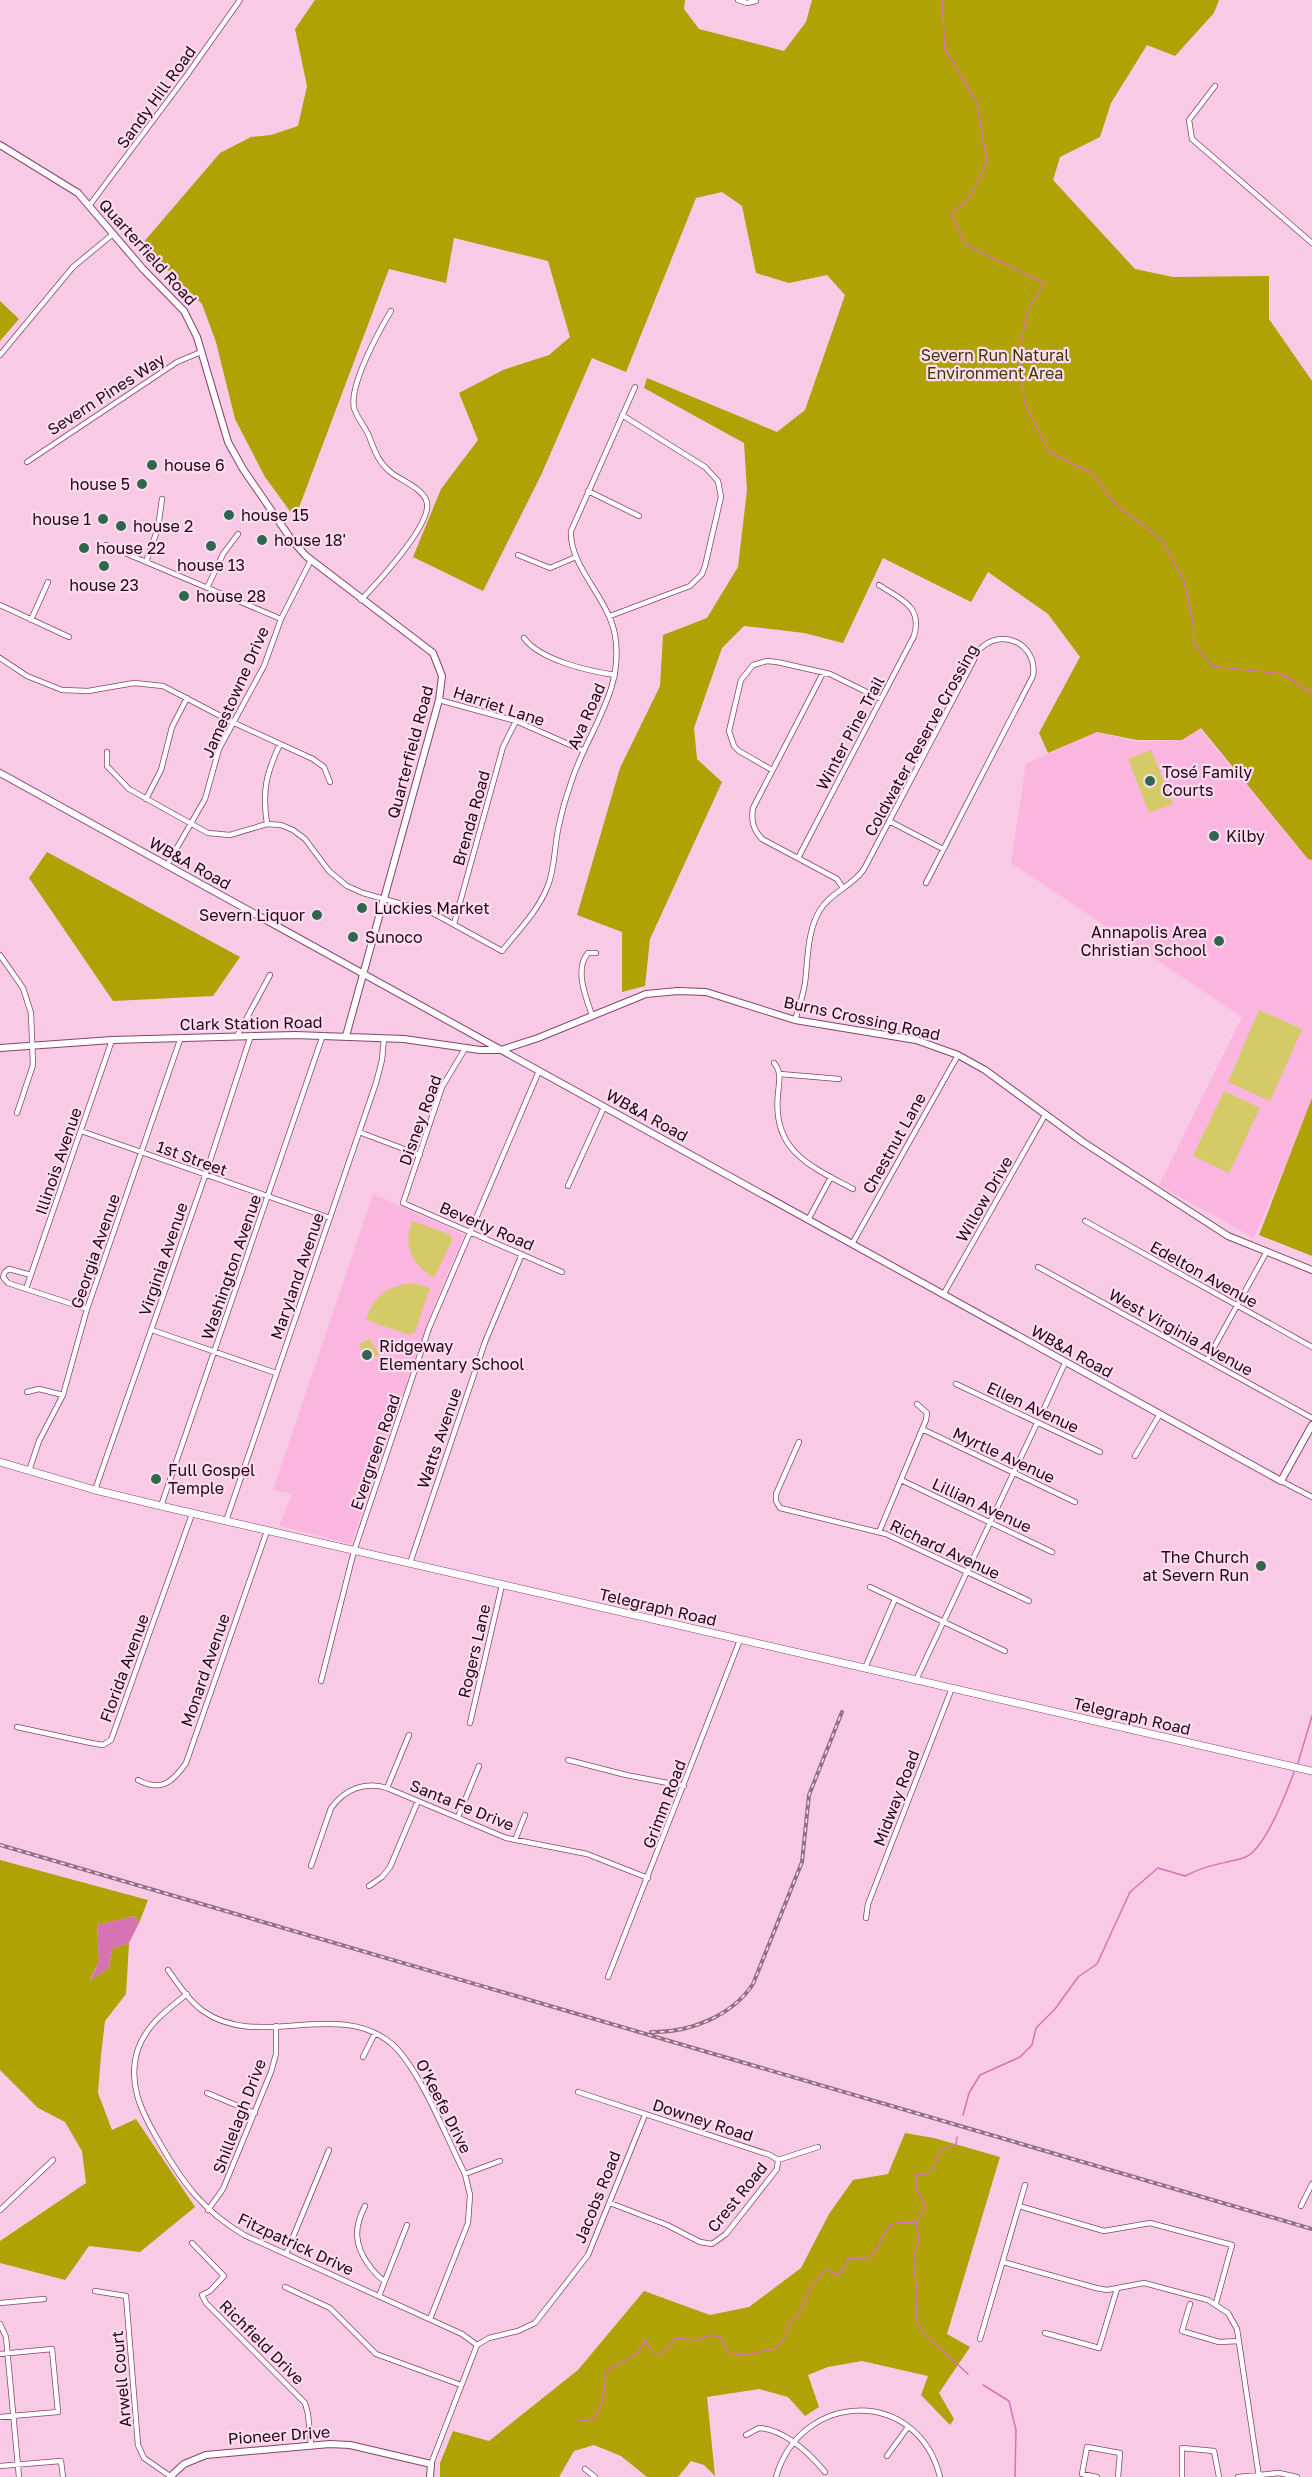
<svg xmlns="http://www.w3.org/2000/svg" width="1312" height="2477" viewBox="0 0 1312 2477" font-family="'Golos Text',sans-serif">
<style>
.built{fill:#fab6de}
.green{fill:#d5ca68}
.forest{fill:#b0a105}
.water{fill:#d873b3}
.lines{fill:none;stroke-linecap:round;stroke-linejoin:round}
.stream{stroke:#d873b3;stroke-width:1.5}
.street-casing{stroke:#86436e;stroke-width:6}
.secondary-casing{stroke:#86436e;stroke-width:8}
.primary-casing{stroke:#86436e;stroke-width:8}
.street{stroke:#fff;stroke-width:4.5}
.secondary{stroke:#fff;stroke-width:6}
.primary{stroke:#fff;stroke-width:7}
.rail-casing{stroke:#936e85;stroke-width:4}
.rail{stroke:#fcdcee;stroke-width:1.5;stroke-dasharray:4.5;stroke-linecap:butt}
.poi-dot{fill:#2f674e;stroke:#fcdcee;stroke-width:2}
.labels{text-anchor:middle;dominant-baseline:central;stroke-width:4.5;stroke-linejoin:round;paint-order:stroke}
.street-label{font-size:16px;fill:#210718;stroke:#fcdcee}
.park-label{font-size:16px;fill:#3d3700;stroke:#fcdcee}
.poi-label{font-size:16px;fill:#210718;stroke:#fcdcee;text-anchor:start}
</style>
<rect width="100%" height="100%" fill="#f9cae5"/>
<!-- built -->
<path class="built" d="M1200 729 1308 859 1312 860V1103L1254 1238 1159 1185 1242 1017 1011 863 1026 764 1097 732 1137 742 1183 740Z
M373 1194 464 1235 434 1305 351 1544 279 1526 292 1494 273 1490Z"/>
<!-- green -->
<path class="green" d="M1151 750 1173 804 1149 813 1128 759Z
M1259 1010 1302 1029 1270 1101 1228 1082Z
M1224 1091 1260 1108 1229 1173 1193 1156Z
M412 1221 451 1235 452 1241 434 1278C413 1265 402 1246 412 1221Z
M413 1283 430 1288 415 1332 410 1335 366 1320C373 1296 388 1286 413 1283Z
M369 1339 380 1355 366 1360 359 1344Z"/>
<!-- forest -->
<path class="forest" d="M315 0H685L684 9 699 29 784 51 806 22 812 0H1219L1214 13 1175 56 1147 45 1111 103 1100 137 1060 157 1053 180 1135 269 1173 277 1269 276V319L1312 381V860L1308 859 1201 728 1182 740H1137L1097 732 1048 753 1039 733 1080 657 1048 614 988 572 971 602 883 558 843 643 804 633 744 626 722 648 694 728 697 759 722 782 650 939 645 986 622 992V932L577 915 620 768 660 686 663 635 707 618 738 567 747 490 744 443 644 388 647 378 777 432 805 410 845 295 827 275 789 283 756 273 742 206 722 192 696 198 626 372 592 358 542 473 483 591 413 557 441 489 478 440 459 393 503 370 549 355 570 337 548 261 454 238 446 283 389 269 295 518 265 477 235 419 216 342 202 304 142 244 220 153 251 137 271 135 298 126 307 86 295 29Z
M0 301 19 319 0 341Z
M47 852 240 957 213 996 113 1001 29 878Z
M1312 1098V1256L1259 1235Z
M0 1860 148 1900 139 1923 135 1916 97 1925 99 1961 90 1980 109 1968 112 1949 129 1943 126 1994 105 2021 101 2055 98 2093 112 2130 136 2119 195 2207 140 2252 89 2246 65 2280 0 2263V2241L86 2183 82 2151 65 2122 38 2108 0 2070Z
M905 2133 934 2138 1000 2157 947 2334 970 2347 939 2393 954 2419 950 2425 921 2395 928 2376 862 2361 828 2367 808 2375 819 2407 805 2416 788 2397 759 2389 707 2397 715 2476 704 2465 691 2461 678 2477H647L621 2456 594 2445 574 2451 559 2477H440V2463L453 2431 489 2441 578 2370 644 2291 710 2315 749 2307 801 2268 829 2214 853 2180 888 2174Z"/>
<!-- water -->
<path class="water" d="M135 1916 139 1923 129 1943 112 1949 109 1968 90 1981 99 1961 97 1925Z"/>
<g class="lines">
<!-- stream -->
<path class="stream" d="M942 0 945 49 977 103 987 162 970 197 951 214 966 245 1044 283 1027 313 1021 344 1024 402 1049 452 1092 473 1115 504 1161 539 1184 580 1193 622 1194 644 1212 666 1282 674 1312 693
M1298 1763 1312 1716
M963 2115 969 2093 980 2075 1020 2057 1032 2045 1036 2028 1055 2009 1078 1977 1097 1964 1130 1892 1158 1868 1185 1876C1209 1864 1218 1865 1243 1858 1264 1853 1287 1791 1294 1772
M957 2137 956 2144 938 2152 935 2167 926 2174 916 2175 917 2190 926 2207 916 2223 919 2241 914 2253V2265L917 2295 916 2318 924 2334 968 2374
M983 2385 1009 2401 1016 2430 1015 2477
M579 2421 593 2419C602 2408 606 2389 605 2374 621 2355 636 2366 645 2339L653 2353 662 2354 676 2338 697 2340 710 2335 720 2337 729 2353 743 2355 775 2349 785 2337 788 2326 802 2309 810 2287 826 2270 839 2275 849 2258 867 2259C892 2240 873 2218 916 2223"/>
<!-- street casing -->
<g class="street-casing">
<path id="street" d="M738 0 747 3 756 1
M1215 86 1189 120 1192 139 1312 243
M89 206 187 75 240 0
M0 355 73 267 113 234
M27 462 177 362 201 352
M588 491 639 516
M106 545 281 619
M518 555 550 568 576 557
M146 562 158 528 162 499
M207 588 223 554 238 534
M361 600C376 584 431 526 427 503 425 490 403 481 393 474 379 464 375 452 369 436 365 427 357 418 354 408 349 385 379 331 391 311
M0 605 69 637
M610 616 690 586 702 574 705 566 721 497 718 481 705 467 622 415
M31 620 48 582
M524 638C540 660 588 671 615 675
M0 658 27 676 62 690 88 691 134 683 163 686 232 722 313 759 324 767 330 782
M823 673 753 808C751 821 753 829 762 839L837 879 843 888
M439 700 516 721 584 751
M107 752V766L129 789 208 833 230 835 267 824 281 825 293 830 305 839 329 871 347 886 363 893 433 913 502 951C518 931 537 912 547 888 555 870 554 849 558 830 561 815 565 800 570 786 585 734 625 693 615 635 609 599 569 566 571 531L635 387
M772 770 739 751 734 746 729 731 741 680 753 665 767 661 777 662 830 674 881 699
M146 799 161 770 172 727 187 698
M889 821 943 849
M267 824C262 791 266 774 280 744
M798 858 914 636C923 606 900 599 879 585
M167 865 205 799 219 749 264 666 281 619 311 560
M454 924 503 747 516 721
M0 955 23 988 31 1013 33 1065 17 1113
M592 1015C586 998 574 969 588 953H596
M795 1020C799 1008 803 996 805 983 808 959 807 931 820 910 831 892 853 886 864 869L979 650C1001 626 1038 644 1033 676L926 883
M237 1036 270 975
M466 1047 442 1087 403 1203 562 1272
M774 1063C782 1072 779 1082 778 1094 772 1151 810 1166 853 1189
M780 1074 839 1079
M81 1131 330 1218
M359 1132 420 1155
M568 1186 604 1107
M808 1220 831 1177
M1085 1221 1312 1347
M852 1244 958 1055
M1038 1267 1312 1418
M31 1275 9 1269 5 1272 3 1277 8 1283 87 1309
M26 1289 112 1040
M943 1295 1045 1115
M152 1330 276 1373
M1207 1360 1266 1253
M956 1384 1100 1452
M27 1392 39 1389 63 1395
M1042 1413 1065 1363
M922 1429 1075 1502
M799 1442 776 1494V1501L780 1508 886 1534 1029 1601
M1135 1456 1160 1414
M29 1471 39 1441 63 1395 87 1309 181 1037
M901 1480 1052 1552
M1281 1481 1312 1497
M95 1490 205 1176 251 1035
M161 1506 323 1035
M226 1521 376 1083 382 1060 384 1038
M879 1532 926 1420 927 1413 917 1404
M410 1563 485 1342 522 1254
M870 1587 1005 1651
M865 1668 895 1599
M916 1680 1037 1423
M321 1681 354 1551 429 1328 539 1071
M470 1723 502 1585
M17 1727 91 1743 103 1745 111 1740 192 1514
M568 1760 626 1775 684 1786
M138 1780C161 1792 172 1783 186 1763L267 1531
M387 1788 409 1735
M458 1817 479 1766
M515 1840 525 1815
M311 1866 331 1808C345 1789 365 1781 387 1788L506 1838 587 1854 648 1878
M369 1886 382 1877 390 1867 418 1801
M866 1918 868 1904 952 1688
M168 1970C178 1984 189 2001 203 2011 259 2051 338 1998 392 2044 420 2069 447 2139 465 2174L470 2195 468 2223 430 2319
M608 1977 740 1640
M187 1994C167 2010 147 2024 138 2049 127 2083 141 2111 158 2140 182 2182 202 2210 244 2235L462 2334 477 2345
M363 2057 375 2033
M578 2092 770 2155 778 2160 818 2147
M207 2093 255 2113
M465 2174 500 2161
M610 2203 667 2225 700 2242 712 2244 726 2234 777 2169 778 2160
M365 2206C354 2227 354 2244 368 2264 373 2270 377 2277 385 2281
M1019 2206 1104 2231 1150 2223 1232 2245 1216 2303
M1301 2206 1312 2184
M0 2210 53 2160
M208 2210 223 2189 271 2072 276 2054V2026
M192 2243 224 2276 210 2291 202 2295 206 2303 305 2403 308 2414 311 2445
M286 2254 329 2150
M1003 2262 1096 2288 1107 2290 1144 2283 1208 2300 1228 2313 1237 2329 1259 2477
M285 2287 330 2308 376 2354 461 2385
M95 2291 126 2296 138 2445 144 2458 170 2476
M379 2296 407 2225
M0 2303 44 2299
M1190 2304 1182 2331 1219 2342 1239 2341
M0 2324 6 2337 19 2477
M1045 2333 1099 2348 1117 2289
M980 2339 1025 2185
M0 2354 52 2349 58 2412 0 2417
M746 2435 759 2428C785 2430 809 2453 825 2472
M887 2456 908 2427
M431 2464 477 2345 489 2338 518 2331 535 2323 588 2255 645 2115
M0 2466 61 2461 63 2477
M585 2469 595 2477
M776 2477C801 2390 918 2387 940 2477
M1097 2477 1082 2474 1087 2447 1120 2453 1118 2477
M1182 2477V2448L1214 2451 1219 2477
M1238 2477 1279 2473 1297 2477"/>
</g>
<!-- secondary casing -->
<g class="secondary-casing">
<path id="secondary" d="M0 145 78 193 143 269 184 311 197 337 228 442 243 469 291 539 306 556 433 653 442 676 439 700 346 1036
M0 773 1281 1481 1312 1425
M0 1048 112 1040 295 1035 404 1039 480 1050H501L538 1038 646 994 678 991 706 992 795 1020 916 1040 958 1055 985 1070 1083 1142 1228 1236 1312 1270
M170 2477 184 2464 206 2455 330 2444 350 2445 431 2464 430 2477"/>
</g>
<!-- primary casing -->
<g class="primary-casing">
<path id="primary" d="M0 1462 95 1490 161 1506 1312 1771"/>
</g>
<!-- street -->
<use href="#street" class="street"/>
<!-- secondary -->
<use href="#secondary" class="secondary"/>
<!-- primary -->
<use href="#primary" class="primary"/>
<!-- rail casing -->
<g class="rail-casing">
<path id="rail" d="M0 1845 1312 2229
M651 2032C689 2033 732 2016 753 1984L802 1862 809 1795 842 1712"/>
</g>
<!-- rail -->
<use href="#rail" class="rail"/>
</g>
<!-- markers -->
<g class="poi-dot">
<circle cx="152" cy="465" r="6"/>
<circle cx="142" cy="484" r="6"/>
<circle cx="229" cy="515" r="6"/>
<circle cx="103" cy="519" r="6"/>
<circle cx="121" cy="526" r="6"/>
<circle cx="262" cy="540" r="6"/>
<circle cx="211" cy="546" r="6"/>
<circle cx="84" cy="548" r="6"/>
<circle cx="104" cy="566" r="6"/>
<circle cx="184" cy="596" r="6"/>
<circle cx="1150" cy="781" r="6"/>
<circle cx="1214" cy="836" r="6"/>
<circle cx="362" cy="908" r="6"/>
<circle cx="317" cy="915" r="6"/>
<circle cx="353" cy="937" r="6"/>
<circle cx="1219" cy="941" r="6"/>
<circle cx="367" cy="1355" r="6"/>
<circle cx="156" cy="1479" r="6"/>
<circle cx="1261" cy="1566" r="6"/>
</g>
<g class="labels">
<!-- street labels -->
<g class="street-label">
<text transform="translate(156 97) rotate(-54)">Sandy Hill Road</text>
<text transform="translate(148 252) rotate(48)">Quarterfield Road</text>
<text transform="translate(106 394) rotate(-33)">Severn Pines Way</text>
<text transform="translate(235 692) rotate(-66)">Jamestowne Drive</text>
<text transform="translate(499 706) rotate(18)">Harriet Lane</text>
<text transform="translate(586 716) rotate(-66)">Ava Road</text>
<text transform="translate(850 733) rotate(-62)">Winter Pine Trail</text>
<text transform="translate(921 740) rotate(-61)">Coldwater Reserve Crossing</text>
<text transform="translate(410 752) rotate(-75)">Quarterfield Road</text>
<text transform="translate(471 818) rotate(-74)">Brenda Road</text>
<text transform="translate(190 863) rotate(29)">WB&amp;A Road</text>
<text transform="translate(862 1018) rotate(12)">Burns Crossing Road</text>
<text transform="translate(251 1023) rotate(-1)">Clark Station Road</text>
<text transform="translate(647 1115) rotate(29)">WB&amp;A Road</text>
<text transform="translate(420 1120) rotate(-70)">Disney Road</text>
<text transform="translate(894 1143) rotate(-61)">Chestnut Lane</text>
<text transform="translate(192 1158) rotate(20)">1st Street</text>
<text transform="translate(58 1161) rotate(-71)">Illinois Avenue</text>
<text transform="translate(984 1199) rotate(-60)">Willow Drive</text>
<text transform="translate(487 1226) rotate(23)">Beverly Road</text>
<text transform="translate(95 1251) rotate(-71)">Georgia Avenue</text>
<text transform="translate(163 1259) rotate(-71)">Virginia Avenue</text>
<text transform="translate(231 1267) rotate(-71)">Washington Avenue</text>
<text transform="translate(1204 1274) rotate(29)">Edelton Avenue</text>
<text transform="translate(297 1276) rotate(-71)">Maryland Avenue</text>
<text transform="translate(1181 1332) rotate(29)">West Virginia Avenue</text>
<text transform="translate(1072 1351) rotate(29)">WB&amp;A Road</text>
<text transform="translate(1033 1407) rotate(25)">Ellen Avenue</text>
<text transform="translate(439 1438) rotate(-71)">Watts Avenue</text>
<text transform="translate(375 1452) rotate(-71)">Evergreen Road</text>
<text transform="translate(1004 1455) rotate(25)">Myrtle Avenue</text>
<text transform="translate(982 1505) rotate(25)">Lillian Avenue</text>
<text transform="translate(945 1549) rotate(25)">Richard Avenue</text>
<text transform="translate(658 1607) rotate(13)">Telegraph Road</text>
<text transform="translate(474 1651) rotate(-77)">Rogers Lane</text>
<text transform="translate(124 1668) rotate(-70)">Florida Avenue</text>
<text transform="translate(205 1670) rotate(-71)">Monard Avenue</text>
<text transform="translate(1132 1716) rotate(13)">Telegraph Road</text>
<text transform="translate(896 1798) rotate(-69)">Midway Road</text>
<text transform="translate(664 1804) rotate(-69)">Grimm Road</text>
<text transform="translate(462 1805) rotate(22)">Santa Fe Drive</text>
<text transform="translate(444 2106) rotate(63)">O'Keefe Drive</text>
<text transform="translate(239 2116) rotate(-69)">Shillelagh Drive</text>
<text transform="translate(703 2120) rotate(18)">Downey Road</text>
<text transform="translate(597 2197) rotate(-68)">Jacobs Road</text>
<text transform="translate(737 2197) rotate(-51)">Crest Road</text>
<text transform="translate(296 2244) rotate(25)">Fitzpatrick Drive</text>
<text transform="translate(262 2342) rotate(45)">Richfield Drive</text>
<text transform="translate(121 2379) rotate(-95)">Arwell Court</text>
<text transform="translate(279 2435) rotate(-4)">Pioneer Drive</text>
</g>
<!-- park labels -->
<g class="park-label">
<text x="995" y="355">Severn Run Natural<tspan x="995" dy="18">Environment Area</tspan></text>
</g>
<!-- poi labels -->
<g class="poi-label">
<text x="164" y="465">house 6</text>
<text x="130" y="484" text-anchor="end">house 5</text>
<text x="241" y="515">house 15</text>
<text x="91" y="519" text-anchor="end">house 1</text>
<text x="133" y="526">house 2</text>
<text x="274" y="540">house 18'</text>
<text x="96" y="548">house 22</text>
<text x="211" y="565" text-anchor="middle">house 13</text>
<text x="104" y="585" text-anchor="middle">house 23</text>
<text x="196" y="596">house 28</text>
<text x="1162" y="772">Tosé Family<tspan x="1162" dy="18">Courts</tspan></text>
<text x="1226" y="836">Kilby</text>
<text x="374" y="908">Luckies Market</text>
<text x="305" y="915" text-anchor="end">Severn Liquor</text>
<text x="1207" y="932" text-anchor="end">Annapolis Area<tspan x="1207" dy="18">Christian School</tspan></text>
<text x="365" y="937">Sunoco</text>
<text x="379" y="1346">Ridgeway<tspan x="379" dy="18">Elementary School</tspan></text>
<text x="168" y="1470">Full Gospel<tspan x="168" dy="18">Temple</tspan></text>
<text x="1249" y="1557" text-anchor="end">The Church<tspan x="1249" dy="18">at Severn Run</tspan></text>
</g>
</g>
</svg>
